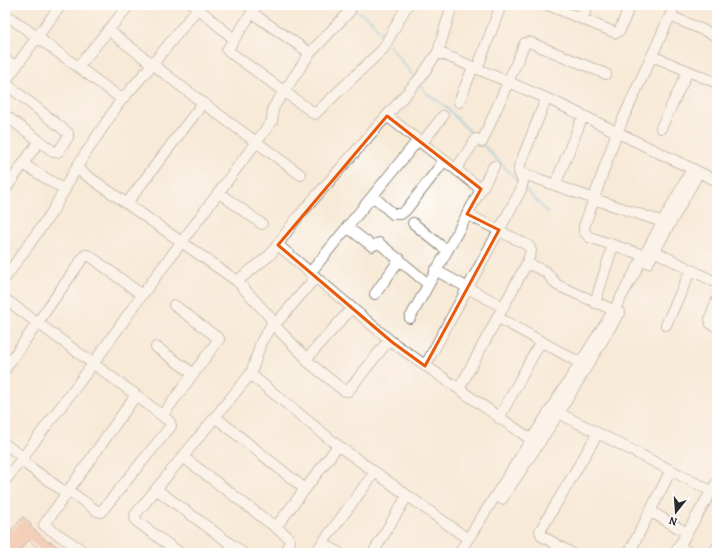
<svg xmlns="http://www.w3.org/2000/svg" width="722" height="558" viewBox="0 0 722 558" font-family="Alegreya,serif">
<style>
.lines{fill:none;stroke-linecap:round;stroke-linejoin:round}
.stream{stroke:#56b2d4;stroke-width:2}
.building{fill:#edae96}
.minor-casing{stroke:#918a81;stroke-width:12}
.minor{stroke:#fff;stroke-width:10}
.marked{fill:none;stroke:#e8590c;stroke-width:3;stroke-linejoin:round}
</style>
<rect width="100%" height="100%" fill="#fff"/>
<filter id="ink" filterUnits="userSpaceOnUse"><feTurbulence type="fractalNoise" baseFrequency=".025" numOctaves="2"/><feDisplacementMap in="SourceGraphic" scale="8" xChannelSelector="R" yChannelSelector="G"/><feConvolveMatrix kernelMatrix="1 2 1 2 8 2 1 2 1" color-interpolation-filters="sRGB"/></filter>
<filter id="wash" filterUnits="userSpaceOnUse"><feTurbulence type="fractalNoise" baseFrequency=".012" numOctaves="4" result="noise"/><feDisplacementMap in="SourceGraphic" scale="16" xChannelSelector="R" yChannelSelector="G"/><feGaussianBlur stdDeviation="0.9" result="paint"/><feColorMatrix in="noise" values="0 0 0 0 0 0 0 0 0 0 0 0 0 0 0 0 0 1.4 0 .05"/><feComposite in="paint" operator="in"/></filter>
<g filter="url(#wash)">
<rect width="100%" height="100%" fill="#f7ead7"/>
<g class="lines">
<!-- stream -->
<path class="stream" d="M355 10 371 20 384 38
M389 45 416 79
M420 84 426 93 444 105 474 136
M483 145 519 182
M524 188 548 213"/>
</g>
<g id="blocks">
<!-- building -->
<path class="building" d="M23 517 31 524 30 526 49 543 50 541 65 553H44L29 540 17 553H10L5 548V523L12 530Z"/>
</g>
</g>
<g filter="url(#ink)">
<use href="#blocks" fill-opacity="0" stroke="#918a81" stroke-width="1"/>
<g class="lines">
<!-- minor casing -->
<g class="minor-casing">
<path id="minor" d="M61 5 37 37 122 99
M194 5 234 39
M257 5 227 50 315 114 383 49 407 5
M548 5 616 33 620 30 630 5
M252 13 310 53
M5 14 37 37 5 82
M670 16 717 36
M582 19 588 5
M108 30 203 103 301 175
M438 52 555 102 717 181
M652 56 717 83
M5 59 16 67
M78 67 129 5
M477 69 501 5
M5 83 68 133V137L58 152H54L5 115
M459 102 473 67
M387 116 481 189
M661 128 688 71
M482 142 525 43 529 42 606 74
M422 143 443 116
M23 164 65 190
M76 168 237 281 270 255 297 218 420 78 438 52 452 5
M456 169 476 139
M519 172 594 199 663 222
M555 185 583 116
M5 190 39 141
M219 193 262 224
M373 196 393 214H401L406 210 444 161
M127 203 203 103
M413 223 446 250
M347 227 372 246 379 243 428 284
M278 245 392 342 536 443
M654 251 717 283
M649 257 589 237 584 231V227L617 132 675 5
M527 263 546 272 557 285 620 313
M648 263 699 172
M435 270 503 307
M310 273 418 140
M5 278 52 212 76 168 119 103 152 65 198 8
M375 294 400 259
M5 299 136 395 44 525 86 553
M717 300 710 319 711 324 717 327
M595 303 613 245
M352 308 308 357 307 361 343 390 348 391 389 340
M497 317 580 363
M410 318 494 166
M666 325 691 270
M156 347 194 374
M307 359 272 323 279 320 316 277
M425 366 521 190 523 181 519 172V167L546 99
M5 369 85 255 90 256 142 295
M250 374 336 444 468 539
M459 389 527 263 531 251 529 246 467 214
M553 410 711 491
M162 416 219 339 218 338 174 305
M215 417 305 489
M499 418 541 341
M5 444 23 457
M183 457 287 536 290 541 285 553
M20 460 66 493
M5 481 93 364 142 295 272 121 273 108 310 53 349 12 353 5
M156 489 243 553
M68 490 97 511 101 512 171 426 170 422 136 395
M502 499 559 413 616 318
M650 511 687 533
M276 527 338 446
M323 543 339 553
M679 547 691 553
M180 553 136 521 135 515 248 377 252 371 261 342 271 326 272 323 270 317 237 281
M315 553 375 472
M373 553 407 496
M459 553 614 310 692 169
M571 553 542 536 540 531 598 433
M629 553 671 470
M675 553 717 482
M713 553 717 547"/>
</g>
<!-- minor -->
<use href="#minor" class="minor"/>
</g>
</g>
<!-- marked area -->
<path d="M0 0H722V558H0ZM387 116 481 189 467 214 499 230 425 366 392 342 278 245Z" fill="#f7ead7" fill-opacity=".55" fill-rule="evenodd"/>
<path class="marked" d="M387 116 481 189 467 214 499 230 425 366 392 342 278 245Z"/>
<!-- margin -->
<rect width="722" height="558" fill="none" stroke="#fff" stroke-width="20"/>
<!-- north arrow -->
<g transform="translate(676 512) rotate(197)" stroke="#ffffff" stroke-width="3" paint-order="stroke">
<path d="M0-3L7 15L0 10L-7 15Z" fill="#2b2b2b"/>
<text y="-6" font-size="11" font-weight="bold" text-anchor="middle" fill="#2b2b2b">N</text>
</g>
</svg>
